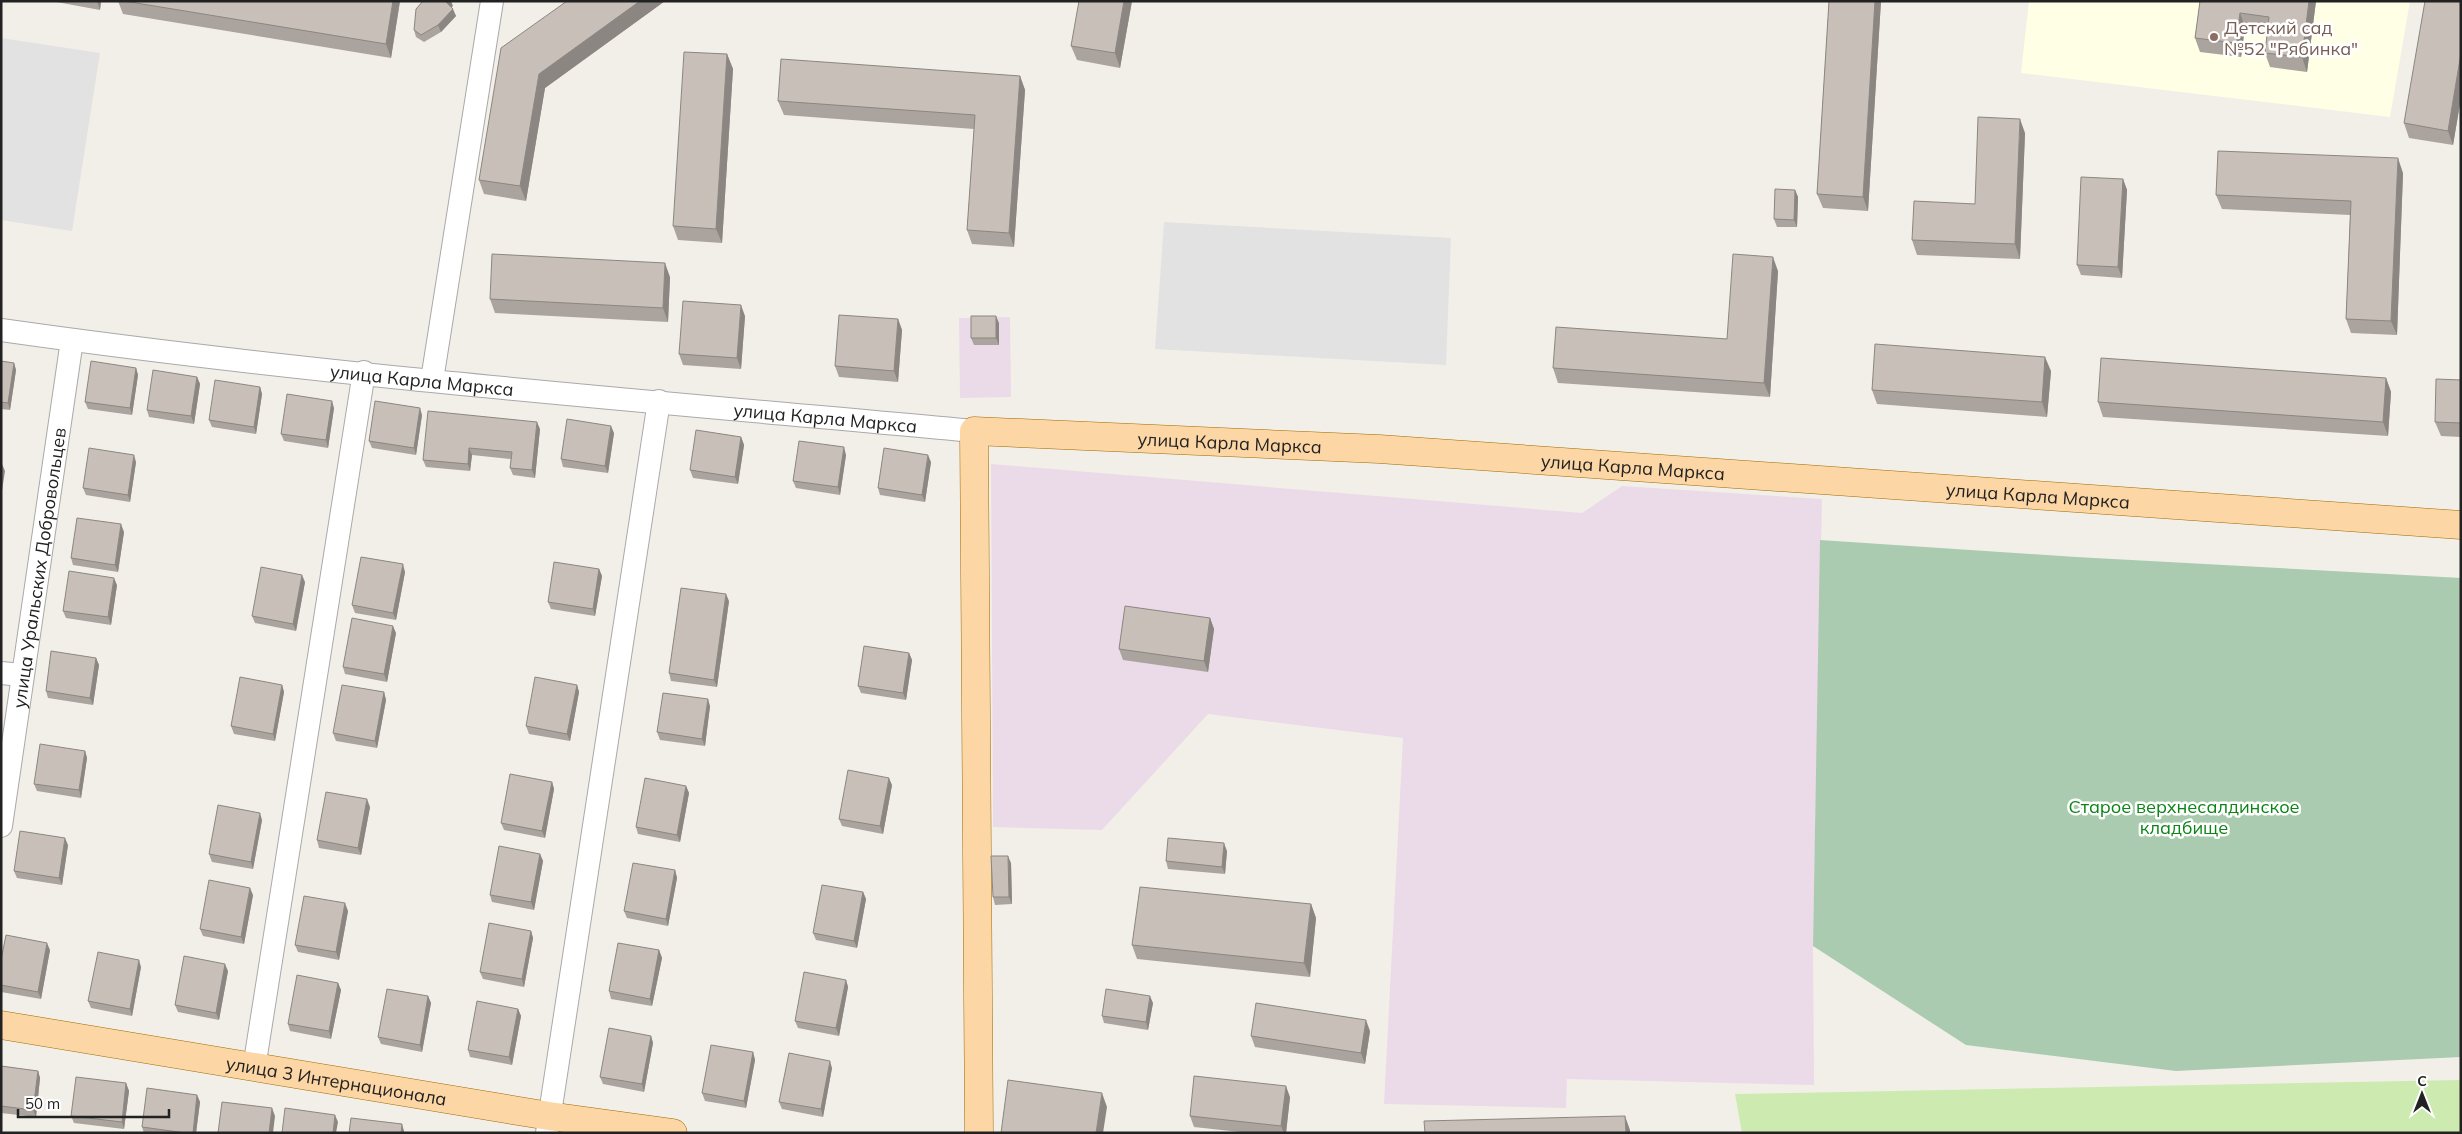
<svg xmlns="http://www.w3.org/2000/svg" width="2462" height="1134" viewBox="0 0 2462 1134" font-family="Mulish,sans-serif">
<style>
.industrial{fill:#ebdbe8}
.education{fill:#ffffe5}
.grass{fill:#cdebb0}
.cemetery{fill:#aacbaf}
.parking{fill:#e2e2e2}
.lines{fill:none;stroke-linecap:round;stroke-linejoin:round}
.minor-casing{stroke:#a9a9a9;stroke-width:24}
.major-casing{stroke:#a06b00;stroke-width:29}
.minor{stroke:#fff;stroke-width:22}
.major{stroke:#fcd6a4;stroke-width:28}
.wall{fill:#aba49e}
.shaded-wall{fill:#8b8681}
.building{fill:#c7bfb8;stroke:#8b8681}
.education-dot{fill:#8d6e63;stroke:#fff;stroke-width:2}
.labels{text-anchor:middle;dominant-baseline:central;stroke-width:5;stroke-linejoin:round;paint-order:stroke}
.education-label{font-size:18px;fill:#785e54;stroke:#fff;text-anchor:start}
.street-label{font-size:18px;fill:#222;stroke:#fff}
.park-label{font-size:18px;fill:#0c8416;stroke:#fff}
</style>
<rect width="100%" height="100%" fill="#f2efe9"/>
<!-- industrial -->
<path class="industrial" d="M1010 317 1011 397 960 398 959 318Z
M991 464 1582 513 1622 486 1822 499 1813 946 1814 1085 1567 1079 1566 1108 1384 1104 1403 738 1208 714 1102 830 993 827Z"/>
<!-- education -->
<path class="education" d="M2029 1H2410L2390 117 2021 73Z"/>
<!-- grass -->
<path class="grass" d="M2461 1080V1133H1742L1735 1094Z"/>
<!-- cemetery -->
<path class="cemetery" d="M1820 540 2076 557 2461 578V1057L2176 1071 1966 1045 1813 946Z"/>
<!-- parking -->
<path class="parking" d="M1 38 100 53 72 231 1 220Z
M1164 222 1451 238 1446 365 1155 349Z"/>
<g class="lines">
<!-- minor casing -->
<g class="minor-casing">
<g id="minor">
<path id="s1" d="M1 330C324 376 650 401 974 431"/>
<path d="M432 380 492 1"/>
<path d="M1 673 22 675"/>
<path id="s2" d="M1 826 72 340"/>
<path d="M254 1068 364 372"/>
<path d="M547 1133 659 401"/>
</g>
</g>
<!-- major casing -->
<g class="major-casing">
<g id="major">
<path id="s3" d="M1 1025 549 1116 673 1133"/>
<path id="s4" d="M979 1133 974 431 1379 449 2461 525"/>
</g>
</g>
<!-- minor -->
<use href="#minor" class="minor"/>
<!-- major -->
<use href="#major" class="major"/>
</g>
<!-- wall -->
<path class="wall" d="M51 1H101L100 10Z
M118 1H400L391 58 123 14Z
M567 1H665L545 88 526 201 484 194 479 180Z
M1132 1 1120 68 1077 60 1071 46Z
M1829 1H1881L1868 211 1823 208 1817 194Z
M2200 1H2316L2307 72 2270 67 2265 53 2268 30 2245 27 2241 57 2200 52 2195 38Z
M2461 1V98L2453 145 2409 138 2404 123Z
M453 6 451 7 456 16 441 32 424 42 416 37 414 30Z
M727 54 733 69 722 243 678 240 673 226Z
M1020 76 1025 90 1014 247 972 244 967 230 974 129 784 115 778 101Z
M2025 133 2020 259 1917 255 1912 240 1975 204Z
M2403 173 2397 335 2351 333 2346 319 2350 215 2222 209 2216 195Z
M2123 179 2127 190 2122 278 2081 275 2077 265Z
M1795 190 1798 197 1797 227H1777L1774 219Z
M1778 271 1770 397 1558 383 1553 368 1727 339Z
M670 277 668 322 495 313 490 299Z
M745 316 741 369 683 365 679 354Z
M898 319 902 330 898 382 839 377 835 366Z
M999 323V345H974L971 338Z
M1 361 14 363 16 370 10 410 1 409Z
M136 368 138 375 132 415 88 409 85 402Z
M2051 371 2047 417 1877 404 1872 390Z
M197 377 200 384 194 424 149 417 147 410Z
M2386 378 2391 392 2388 436 2103 417 2098 402Z
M2461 380V437L2441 436 2435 422Z
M260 387 262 394 256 434 212 427 209 420Z
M334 408 328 448 284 441 281 434Z
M422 415 416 455 372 448 369 441Z
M540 429 535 478 513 475 510 468 511 459 472 455 470 471 426 467 423 460Z
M614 433 608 473 563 467 561 459Z
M741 437 744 445 738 484 693 478 690 470Z
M846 455 840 495 796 488 793 481Z
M136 462 130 502 86 495 83 488Z
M931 462 925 502 880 495 878 488Z
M124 532 118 572 73 565 71 558Z
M599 569 602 576 595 616 551 609 548 602Z
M405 572 396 620 355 613 352 605Z
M305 582 296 631 255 623 252 616Z
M117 585 111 625 66 618 63 611Z
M729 601 717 687 671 681 669 673Z
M1210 618 1214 629 1208 672 1123 660 1119 649Z
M396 633 387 682 345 674 343 667Z
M909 653 912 660 906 700 861 693 858 686Z
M96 658 99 665 93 705 48 698 46 691Z
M282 685 284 692 275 741 234 734 231 726Z
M577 685 579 692 570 741 529 734 526 726Z
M384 692 386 700 377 748 336 741 333 733Z
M710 706 705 746 660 740 657 732Z
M85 751 87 758 81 798 37 791 34 784Z
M552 782 554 789 545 838 504 830 501 823Z
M892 785 883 834 842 826 839 819Z
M686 786 689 793 680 842 638 834 636 827Z
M370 807 361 855 319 848 317 840Z
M262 820 253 869 212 862 209 854Z
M68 845 62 885 17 878 14 871Z
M1227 851 1225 874 1168 869 1166 861Z
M540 854 543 861 534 910 492 902 490 895Z
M1011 863 1012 904 995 905 993 897Z
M675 870 677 878 668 926 627 918 624 911Z
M863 892 866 899 857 948 816 940 813 933Z
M253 895 244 944 203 936 200 929Z
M1311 904 1316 918 1310 977 1137 959 1132 945Z
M348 911 339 960 298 952 295 945Z
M531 931 533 938 524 987 483 979 480 972Z
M50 950 41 999 1 992V960Z
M659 950 662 958 652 1006 611 999 609 991Z
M141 967 132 1016 91 1008 88 1001Z
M228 971 219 1020 178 1012 175 1005Z
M846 980 848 987 839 1036 798 1028 795 1021Z
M338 983 341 990 331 1039 290 1031 288 1024Z
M428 996 431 1003 422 1052 381 1044 378 1037Z
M1153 1003 1148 1030 1104 1023 1102 1016Z
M518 1009 521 1016 512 1065 470 1057 468 1050Z
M1370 1031 1365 1064 1255 1047 1251 1036Z
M651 1036 653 1043 644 1092 603 1084 600 1077Z
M753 1052 755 1060 746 1108 705 1101 702 1093Z
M1 1066 38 1071 40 1078 36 1117 1 1113Z
M832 1068 823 1117 782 1109 779 1102Z
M126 1083 129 1091 124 1129 74 1123 71 1116Z
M197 1095 200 1102 196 1133H144L142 1127Z
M1290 1097 1286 1133H1249L1194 1127 1190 1116Z"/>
<!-- shaded-wall -->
<path class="shaded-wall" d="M97 1H101L100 10Z
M393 1H400L391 58 386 44Z
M447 1H451L453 6 449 9 446 2Z
M640 1H665L545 88 526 201 520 186 539 74Z
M1124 1H1132L1120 68 1115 53Z
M1875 1H1881L1868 211 1863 197Z
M2309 1H2316L2307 72 2302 57Z
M453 9 456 16 441 32 438 25Z
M2240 13 2245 27 2241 57 2236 43Z
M2461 53V98L2453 145 2448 131Z
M727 54 733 69 722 243 716 229Z
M1020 76 1025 90 1014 247 1009 233Z
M2020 119 2025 133 2020 259 2015 244Z
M2398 158 2403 173 2397 335 2391 321Z
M2123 179 2127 190 2122 278 2118 267Z
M1795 190 1798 197 1797 227 1794 220Z
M1773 257 1778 271 1770 397 1764 383Z
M665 263 670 277 668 322 663 308Z
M741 305 745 316 741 369 737 358Z
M996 316 999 323V345L996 338Z
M898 319 902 330 898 382 894 371Z
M2045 357 2051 371 2047 417 2042 402Z
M14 363 16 370 10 410 8 403Z
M136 368 138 375 132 415 130 408Z
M197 377 200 384 194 424 191 416Z
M2386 378 2391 392 2388 436 2383 422Z
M260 387 262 394 256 434 254 427Z
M332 401 334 408 328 448 326 440Z
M420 408 422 415 416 455 414 448Z
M537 422 540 429 535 478 532 470Z
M611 426 614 433 608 473 605 466Z
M741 437 744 445 738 484 735 477Z
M844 447 846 455 840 495 838 487Z
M469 448 472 455 470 471 468 464Z
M134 455 136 462 130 502 128 495Z
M928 455 931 462 925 502 922 495Z
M2 464 5 471 1 497V471Z
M121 524 124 532 118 572 115 565Z
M403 564 405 572 396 620 393 613Z
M599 569 602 576 595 616 593 609Z
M302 575 305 582 296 631 293 624Z
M114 578 117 585 111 625 108 617Z
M726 594 729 601 717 687 714 680Z
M1210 618 1214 629 1208 672 1204 661Z
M393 626 396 633 387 682 384 674Z
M909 653 912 660 906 700 903 693Z
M96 658 99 665 93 705 90 698Z
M282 685 284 692 275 741 273 734Z
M577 685 579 692 570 741 567 734Z
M384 692 386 700 377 748 375 741Z
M708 699 710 706 705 746 702 739Z
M85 751 87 758 81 798 79 790Z
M889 778 892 785 883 834 880 826Z
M552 782 554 789 545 838 542 831Z
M686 786 689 793 680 842 677 835Z
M367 799 370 807 361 855 358 848Z
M260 813 262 820 253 869 251 862Z
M65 838 68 845 62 885 59 878Z
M1224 843 1227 851 1225 874 1222 867Z
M540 854 543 861 534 910 531 902Z
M1008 856 1011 863 1012 904 1009 897Z
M675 870 677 878 668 926 666 919Z
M250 888 253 895 244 944 241 937Z
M863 892 866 899 857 948 854 941Z
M345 903 348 911 339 960 336 952Z
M1311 904 1316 918 1310 977 1304 963Z
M531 931 533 938 524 987 522 979Z
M47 943 50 950 41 999 38 992Z
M659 950 662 958 652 1006 650 999Z
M139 960 141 967 132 1016 130 1009Z
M225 964 228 971 219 1020 216 1013Z
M846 980 848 987 839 1036 836 1028Z
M338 983 341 990 331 1039 329 1031Z
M428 996 431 1003 422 1052 420 1045Z
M1150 996 1153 1003 1148 1030 1146 1022Z
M518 1009 521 1016 512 1065 509 1057Z
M1366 1020 1370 1031 1365 1064 1361 1053Z
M651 1036 653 1043 644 1092 642 1084Z
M753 1052 755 1060 746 1108 744 1101Z
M830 1061 832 1068 823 1117 821 1109Z
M38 1071 40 1078 36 1117 33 1110Z
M126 1083 129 1091 124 1129 122 1122Z
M1286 1086 1290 1097 1286 1133H1284L1281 1126Z
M1102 1093 1107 1107 1103 1133H1096Z
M197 1095 200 1102 196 1133H193Z
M272 1108 275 1116 273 1133H269Z
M335 1115 338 1122 336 1133H333Z
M1625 1116 1630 1130V1133H1626Z
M402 1124 404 1131V1133H401Z"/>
<!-- building -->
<path class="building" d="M124 1H393L386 44Z
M423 1H447L446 2 453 9 438 25 421 35 414 30 416 9Z
M567 1H640L539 74 520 186 479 180 501 48Z
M1079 1H1124L1115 53 1071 46Z
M1829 1H1875L1863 197 1817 194Z
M2200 1H2309L2302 57 2265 53 2269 17 2240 13 2236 43 2195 38Z
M2425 1H2461V53L2448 131 2404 123Z
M684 52 727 54 716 229 673 226Z
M781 59 1020 76 1009 233 967 230 975 115 778 101Z
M1978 117 2020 119 2015 244 1912 240 1914 201 1975 204Z
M2218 151 2398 158 2391 321 2346 319 2351 201 2216 195Z
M2081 177 2123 179 2118 267 2077 265Z
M1775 189 1795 190 1794 220 1774 219Z
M492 254 665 263 663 308 490 299Z
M1733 254 1773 257 1764 383 1553 368 1556 327 1727 339Z
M683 301 741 305 737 358 679 354Z
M839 315 898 319 894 371 835 366Z
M971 316H996V338H971Z
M1875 344 2045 357 2042 402 1872 390Z
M2101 358 2386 378 2383 422 2098 402Z
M1 361 14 363 8 403 1 402Z
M91 361 136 368 130 408 85 402Z
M153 370 197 377 191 416 147 410Z
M2436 379 2461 380V423L2435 422Z
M215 380 260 387 254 427 209 420Z
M287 394 332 401 326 440 281 434Z
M375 401 420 408 414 448 369 441Z
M428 411 537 422 532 470 510 468 512 452 469 448 468 464 423 460Z
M567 419 611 426 605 466 561 459Z
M696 430 741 437 735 477 690 470Z
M799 441 844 447 838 487 793 481Z
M89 448 134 455 128 495 83 488Z
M884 448 928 455 922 495 878 488Z
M77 518 121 524 115 565 71 558Z
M361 557 403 564 393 613 352 605Z
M554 562 599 569 593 609 548 602Z
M261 567 302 575 293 624 252 616Z
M69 571 114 578 108 617 63 611Z
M681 588 726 594 714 680 669 673Z
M1125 606 1210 618 1204 661 1119 649Z
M352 618 393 626 384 674 343 667Z
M864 646 909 653 903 693 858 686Z
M51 651 96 658 90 698 46 691Z
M240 677 282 685 273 734 231 726Z
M535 677 577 685 567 734 526 726Z
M342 685 384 692 375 741 333 733Z
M663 693 708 699 702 739 657 732Z
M40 744 85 751 79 790 34 784Z
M848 770 889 778 880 826 839 819Z
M510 774 552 782 542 831 501 823Z
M645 778 686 786 677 835 636 827Z
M326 792 367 799 358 848 317 840Z
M218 805 260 813 251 862 209 854Z
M20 831 65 838 59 878 14 871Z
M1168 838 1224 843 1222 867 1166 861Z
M499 846 540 854 531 902 490 895Z
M991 856H1008L1009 897H993Z
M633 863 675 870 666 919 624 911Z
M209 880 250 888 241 937 200 929Z
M822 885 863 892 854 941 813 933Z
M1140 887 1311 904 1304 963 1132 945Z
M304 896 345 903 336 952 295 945Z
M489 923 531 931 522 979 480 972Z
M6 935 47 943 38 992 1 985V960Z
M618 943 659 950 650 999 609 991Z
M98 952 139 960 130 1009 88 1001Z
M184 956 225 964 216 1013 175 1005Z
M804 972 846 980 836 1028 795 1021Z
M297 975 338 983 329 1031 288 1024Z
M387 989 428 996 420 1045 378 1037Z
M1106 989 1150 996 1146 1022 1102 1016Z
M477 1001 518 1009 509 1057 468 1050Z
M1256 1003 1366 1020 1361 1053 1251 1036Z
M609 1028 651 1036 642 1084 600 1077Z
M711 1045 753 1052 744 1101 702 1093Z
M789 1053 830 1061 821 1109 779 1102Z
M1 1066 38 1071 33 1110 1 1106Z
M1194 1076 1286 1086 1281 1126 1190 1116Z
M76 1077 126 1083 122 1122 71 1116Z
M1008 1080 1102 1093 1096 1133H1001Z
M147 1088 197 1095 193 1133H186L142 1127Z
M222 1102 272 1108 269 1133H218Z
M285 1108 335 1115 333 1133H282Z
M1625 1116 1626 1133H1425L1424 1121Z
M351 1118 402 1124 401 1133H349Z"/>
<!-- markers -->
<circle class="education-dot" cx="2214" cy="37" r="5"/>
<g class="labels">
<!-- education labels -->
<g class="education-label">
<text x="2224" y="27">Детский сад<tspan x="2224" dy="21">№52 "Рябинка"</tspan></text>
</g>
<!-- street labels -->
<g class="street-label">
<text stroke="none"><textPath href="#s1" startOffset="424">улица Карла Маркса</textPath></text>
<text stroke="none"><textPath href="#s1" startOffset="829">улица Карла Маркса</textPath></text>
<text stroke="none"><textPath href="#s4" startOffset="958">улица Карла Маркса</textPath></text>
<text stroke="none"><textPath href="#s4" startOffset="1362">улица Карла Маркса</textPath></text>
<text stroke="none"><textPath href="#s4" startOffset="1768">улица Карла Маркса</textPath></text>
<text stroke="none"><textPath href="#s2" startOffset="261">улица Уральских Добровольцев</textPath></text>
<text stroke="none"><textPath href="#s3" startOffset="340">улица 3 Интернационала</textPath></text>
</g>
<!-- park labels -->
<g class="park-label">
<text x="2184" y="806">Старое верхнесалдинское<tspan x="2184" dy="21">кладбище</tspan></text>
</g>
</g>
<!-- border -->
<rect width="2462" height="1134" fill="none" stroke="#222222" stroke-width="5"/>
<!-- north arrow -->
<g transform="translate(2422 1094)" stroke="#ffffff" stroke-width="4" paint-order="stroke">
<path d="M0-4L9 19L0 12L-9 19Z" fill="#222222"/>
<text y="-8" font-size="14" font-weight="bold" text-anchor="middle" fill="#222222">С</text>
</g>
<!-- scale -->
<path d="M18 1109v8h151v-8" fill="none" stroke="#222222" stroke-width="2.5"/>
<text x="25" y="1109" font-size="15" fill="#222222" stroke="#ffffff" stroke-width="4" paint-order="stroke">50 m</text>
</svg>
